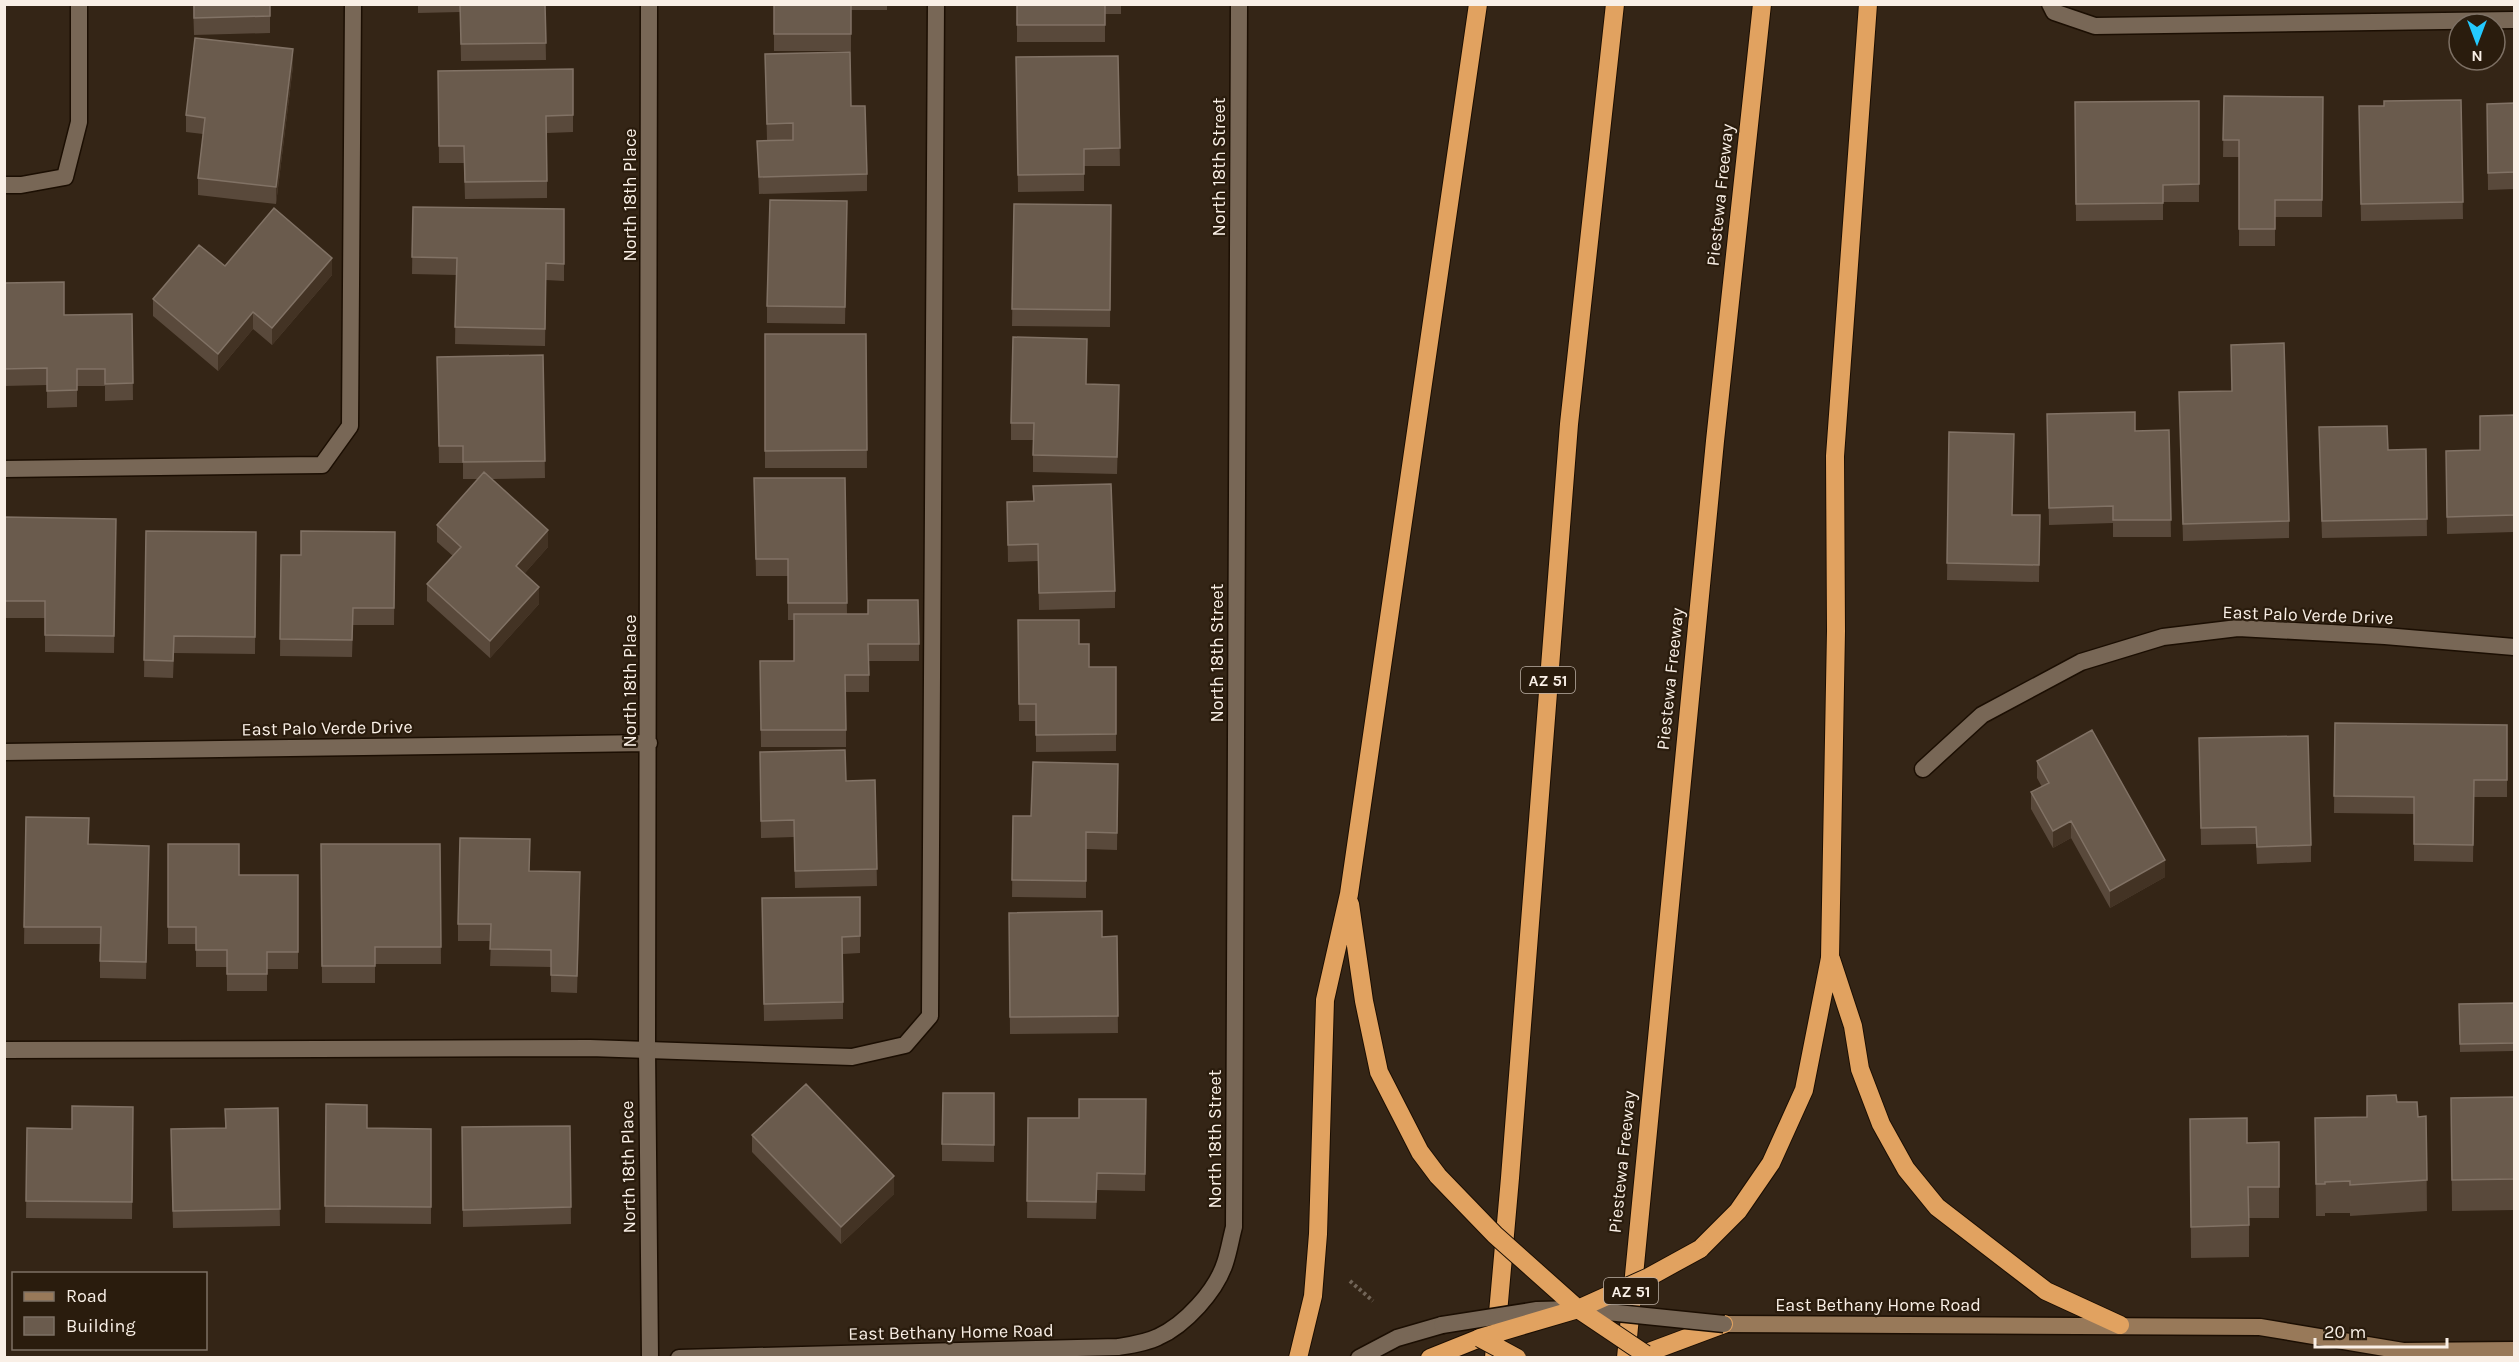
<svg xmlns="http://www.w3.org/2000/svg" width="2519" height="1362" viewBox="0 0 2519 1362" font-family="Karla,sans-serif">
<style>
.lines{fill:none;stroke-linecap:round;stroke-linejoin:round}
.service-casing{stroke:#1b0e02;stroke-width:19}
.minor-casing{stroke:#1b0e02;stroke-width:19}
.tertiary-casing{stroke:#1b0e02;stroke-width:19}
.secondary-casing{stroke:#1b0e02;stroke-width:19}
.motorway-casing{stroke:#1b0e02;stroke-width:20}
.path{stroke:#726558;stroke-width:4;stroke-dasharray:3 3;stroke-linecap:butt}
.service{stroke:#786756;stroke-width:16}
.minor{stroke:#786756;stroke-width:16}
.tertiary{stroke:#786756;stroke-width:16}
.secondary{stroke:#987959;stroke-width:16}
.motorway{stroke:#e1a260;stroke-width:18}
.tertiary-bridge-casing{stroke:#1b0e02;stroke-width:19;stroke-linecap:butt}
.motorway-bridge-casing{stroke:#1b0e02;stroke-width:20;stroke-linecap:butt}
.tertiary-bridge{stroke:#786756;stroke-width:16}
.motorway-bridge{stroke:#e1a260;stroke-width:18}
.wall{fill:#59493b}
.shaded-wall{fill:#433324}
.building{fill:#6a5b4d;stroke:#817265;stroke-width:1.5}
.labels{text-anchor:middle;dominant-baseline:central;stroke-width:4.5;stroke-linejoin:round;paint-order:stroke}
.shield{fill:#2a1c0d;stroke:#bbb0a5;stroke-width:1.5}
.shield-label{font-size:16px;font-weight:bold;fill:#f9efe6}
.street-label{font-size:18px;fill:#f9efe6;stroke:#2a1c0d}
</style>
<rect width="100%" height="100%" fill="#342516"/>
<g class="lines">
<!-- service casing -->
<g class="service-casing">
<path id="service" d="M4 469 322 465 350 426 353 4
M4 1050 590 1048 852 1057 905 1045 930 1016 936 4"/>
</g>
<!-- minor casing -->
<g class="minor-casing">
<path id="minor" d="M649 4 647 1049 650 1358
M2050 4 2054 12 2095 26 2514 20
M4 185H21L65 177 79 122V4
M4 752 649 743
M1923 769 1982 715 2081 662 2163 637 2238 628 2385 636 2514 647
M679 1358 1118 1347C1131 1345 1146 1343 1158 1337 1185 1325 1216 1291 1225 1263 1229 1251 1231 1238 1234 1227L1239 4"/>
</g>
<!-- tertiary casing -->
<g class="tertiary-casing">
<path id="tertiary" d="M1359 1358 1397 1338 1442 1325"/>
</g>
<!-- secondary casing -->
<g class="secondary-casing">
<path id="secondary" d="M1724 1324 2260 1327 2403 1351 2514 1350"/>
</g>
<!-- motorway casing -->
<g class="motorway-casing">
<path id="motorway" d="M1350 904 1364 1001 1379 1072 1420 1152 1438 1176
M1831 959 1853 1026 1860 1069 1881 1124 1906 1169 1937 1207 2046 1291 2120 1325
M1700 1249 1738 1211 1771 1163 1804 1090 1830 958 1836 631 1835 456 1868 4
M1298 1358 1313 1296 1318 1234 1325 1000 1349 894 1478 4
M1430 1358 1480 1338
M1494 1358 1510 1178 1569 424 1615 4
M1626 1358 1715 441 1762 4
M1633 1358 1724 1324"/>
</g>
<!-- path -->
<path class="path" d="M1350 1281 1373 1301"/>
<!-- service -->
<use href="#service" class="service"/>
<!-- minor -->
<use href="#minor" class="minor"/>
<!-- tertiary -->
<use href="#tertiary" class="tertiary"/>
<!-- secondary -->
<use href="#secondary" class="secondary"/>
<!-- motorway -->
<use href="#motorway" class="motorway"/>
<!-- tertiary-bridge casing -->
<g class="tertiary-bridge-casing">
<path id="tertiary-bridge" d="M1442 1325 1537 1310 1578 1309 1724 1324"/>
</g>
<!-- motorway-bridge casing -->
<g class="motorway-bridge-casing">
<path id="motorway-bridge" d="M1438 1176 1495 1235 1578 1309 1645 1354
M1480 1338 1578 1309 1649 1277 1700 1249
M1480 1338 1517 1358"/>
</g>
<!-- tertiary-bridge -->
<use href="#tertiary-bridge" class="tertiary-bridge"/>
<!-- motorway-bridge -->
<use href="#motorway-bridge" class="motorway-bridge"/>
</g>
<!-- wall -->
<path class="wall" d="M193 4H270V33L194 35Z
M418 4H545L546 60 461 61 460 12 418 13Z
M774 4H887V10H851V51H774Z
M1017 4H1121V14H1105V42H1017Z
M765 54 851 106 867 174V191L759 194 757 141 793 140 767 141Z
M1118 56 1120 166H1084V191L1018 192 1016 57Z
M293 66 276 204 198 195V178L203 134 186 132V115Z
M573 69V132L547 133V198L465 199 464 163H439L438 71Z
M2224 96 2323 97 2322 217H2275V246H2239V157H2223Z
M2461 100 2463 219 2361 221 2359 106H2384Z
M2199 101V202H2163V220L2076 221 2075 102Z
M2514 103V189L2488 190 2487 104Z
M1014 204 1111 205 1110 327 1012 326Z
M413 207 564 209V281L546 280 545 346 455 344 456 275 412 274Z
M847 218 845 324 767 323V306Z
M225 266 332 275 272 345 253 329 218 371 153 316V299Z
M4 283 64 315 132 314 133 400 105 401V386H77V407L47 408V385L4 386Z
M765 334H866L867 468H765Z
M543 355 545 478 492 479 548 547 524 574 539 604 490 658 427 601V584L453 556 437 542V525L478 479H463V463H439L437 357Z
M1086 384 1119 402 1117 474 1033 472V440H1011V423Z
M2179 392 2289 521V538L2183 541Z
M2047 414 2135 431 2169 430 2171 537H2113V523L2049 525Z
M2514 415V532L2447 534 2446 451 2480 450Z
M1949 432 2012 515H2040L2039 582 1947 580Z
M2319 444 2388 450 2426 449 2427 536 2322 538Z
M754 478H845L847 614H868V600L919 644V661H869V692H846V747H761L760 661H794V620H788V576H756Z
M1033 486 1115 591V608L1039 610 1038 561 1008 562 1007 502 1033 501Z
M4 517 116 519 114 653 45 652V618H4Z
M146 531 256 532 255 654 174 653 173 678 144 677Z
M395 532 394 625H353L352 657 280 656 281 555H301Z
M1018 620 1079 644 1089 667H1116V751L1036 752V721H1019Z
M2335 723 2507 725V797H2474L2473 862 2414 861V814L2334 813Z
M2199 738 2311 845V862L2257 864 2256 844 2201 845Z
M760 752 846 781 875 780 877 886 795 888 794 837 761 838Z
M2037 761 2165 877 2110 908 2071 838 2053 848 2031 809V792L2042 787 2037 778Z
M1118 764 1117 850 1086 849V898L1012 897 1013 816H1031Z
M26 817 89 844 149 846 146 979 100 978V944H24Z
M168 844 239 875H298V969H267V991H227V967H196V944H168Z
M321 844H440L441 964H375V983H322Z
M529 871 580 889 577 993 551 992V967L490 966 491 941H458V924Z
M860 897V953L843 954V1019L764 1021 762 898Z
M1009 913 1102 937 1117 936 1118 1033 1010 1034Z
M2514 1003V1051L2460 1052 2459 1004Z
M994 1093V1162L942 1161V1144Z
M2367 1096 2397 1102 2418 1117 2426 1116 2427 1211 2350 1216V1213H2325V1216H2316L2315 1118 2367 1117Z
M2514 1097V1210L2452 1211 2451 1098Z
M1146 1099 1145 1191 1097 1190 1096 1219 1027 1218 1028 1118H1079Z
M326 1104 367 1128 431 1129V1224L325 1223Z
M133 1107 132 1219 26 1218 27 1128 72 1129Z
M278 1108 280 1226 173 1228 171 1146 225 1128V1109Z
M2190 1119 2247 1143 2279 1142V1218H2249V1257L2191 1258Z
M570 1126 571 1224 463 1227 462 1127Z
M752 1135 894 1194 841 1244 752 1152Z"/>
<!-- shaded-wall -->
<path class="shaded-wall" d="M293 49V66L276 204V187Z
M332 258V275L272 345V328Z
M253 312V329L218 371V354Z
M548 530V547L516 583V566Z
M539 587V604L490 658V641Z
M2071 821V838L2053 848V831Z
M2165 860V877L2110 908V891Z
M894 1176V1194L841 1244V1227Z"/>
<!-- building -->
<path class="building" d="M194 4H270V16L194 18Z
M460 4H545L546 43 461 44Z
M774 4H851V34H774Z
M1017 4H1105V25H1017Z
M195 38 293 49 276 187 198 178 205 118 186 115Z
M850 52 851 106H865L867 174 759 177 757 141 793 140V123L767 124 765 54Z
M1118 56 1120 148 1084 149V174L1018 175 1016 57Z
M573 69V115L546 116 547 181 465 182 464 146H439L438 71Z
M2224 96 2323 97 2322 200H2275V229H2239V140H2223Z
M2461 100 2463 202 2361 204 2359 106H2384V101Z
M2199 101V184L2163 185V203L2076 204 2075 102Z
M2514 103V172L2488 173 2487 104Z
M770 200 847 201 845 307 767 306Z
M1014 204 1111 205 1110 310 1012 309Z
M413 207 564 209V264L546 263 545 329 455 327 457 258 412 257Z
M274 208 332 258 272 328 253 312 218 354 153 299 199 245 225 266Z
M64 282V315L132 314 133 383 105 384V369H77V390L47 391V368L4 369V283Z
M765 334H866L867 450 765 451Z
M1013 337 1087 339 1086 384 1119 385 1117 457 1033 455 1034 423H1011Z
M2284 343 2289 521 2183 524 2179 392 2232 391 2231 345Z
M543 355 545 461 463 462V446H439L437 357Z
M2135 412V431L2169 430 2171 520H2113V506L2049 508 2047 414Z
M2514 415V515L2447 517 2446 451 2480 450V416Z
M2387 426 2388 450 2426 449 2427 519 2322 521 2319 427Z
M1949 432 2014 434 2012 515H2040L2039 565 1947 563Z
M484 472 548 530 516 566 539 587 490 641 427 584 461 547 437 525Z
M754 478H845L847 603H788V559H756Z
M1111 484 1115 591 1039 593 1038 544 1008 545 1007 502 1034 501 1033 486Z
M4 517 116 519 114 636 45 635V601H4Z
M146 531 256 532 255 637 174 636 173 661 144 660Z
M301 531 395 532 394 608H353L352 640 280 639 281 555H301Z
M868 600H918L919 644H868L869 675H845L846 730H761L760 661H794V614H868Z
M1018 620H1079V644H1089V667H1116V734L1036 735V704H1019Z
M2335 723 2507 725V780H2474L2473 845 2414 844V797L2334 796Z
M2092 730 2165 860 2110 891 2071 821 2053 831 2031 792 2049 783 2037 761Z
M2308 736 2311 845 2257 847 2256 827 2201 828 2199 738Z
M845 750 846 781 875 780 877 869 795 871 794 820 761 821 760 752Z
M1033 762 1118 764 1117 833 1086 832V881L1012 880 1013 816H1031Z
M26 817 89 818 88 844 149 846 146 962 100 961 101 927H24Z
M460 838 530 839 529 871 580 872 577 976 551 975V950L490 949 491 924H458Z
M168 844H239V875H298V952H267V974H227V950H196V927H168Z
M321 844H440L441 947H375V966H322Z
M860 897V936L842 937 843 1002 764 1004 762 898Z
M1102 911V937L1117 936 1118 1016 1010 1017 1009 913Z
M2514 1003V1043L2460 1044 2459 1004Z
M806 1084 894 1176 841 1227 752 1135Z
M943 1093H994V1145L942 1144Z
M2396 1095 2397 1102H2417L2418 1117 2426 1116 2427 1180 2350 1185V1181L2325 1182V1184H2316L2315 1118 2367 1117V1096Z
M2514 1097V1179L2452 1180 2451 1098Z
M1079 1099H1146L1145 1174 1097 1173 1096 1202 1027 1201 1028 1118H1079Z
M326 1104 367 1105V1128L431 1129V1207L325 1206Z
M72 1106 133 1107 132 1202 26 1201 27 1128 72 1129Z
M278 1108 280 1209 173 1211 171 1129 226 1128 225 1109Z
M2247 1118V1143L2279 1142V1187H2248L2249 1225 2191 1227 2190 1119Z
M570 1126 571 1207 463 1210 462 1127Z"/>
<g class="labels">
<!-- shield labels -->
<g class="shield">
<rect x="1521" y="667" width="54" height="26" rx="4.5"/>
<rect x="1604" y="1278" width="54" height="26" rx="4.5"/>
</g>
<g class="shield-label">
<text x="1548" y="680">AZ 51</text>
<text x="1631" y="1291">AZ 51</text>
</g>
<!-- street labels -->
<g class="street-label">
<text transform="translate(1219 167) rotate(-90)">North 18th Street</text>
<text transform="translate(630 195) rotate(-90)">North 18th Place</text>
<text transform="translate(1720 195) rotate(-84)">Piestewa Freeway</text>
<text transform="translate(2308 615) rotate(2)">East Palo Verde Drive</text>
<text transform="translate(1217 653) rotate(-90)">North 18th Street</text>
<text transform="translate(1670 679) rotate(-84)">Piestewa Freeway</text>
<text transform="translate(630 681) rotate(-90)">North 18th Place</text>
<text transform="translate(327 728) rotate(-1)">East Palo Verde Drive</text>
<text transform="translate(1215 1139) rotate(-90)">North 18th Street</text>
<text transform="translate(1622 1162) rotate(-84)">Piestewa Freeway</text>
<text transform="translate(628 1167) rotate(-91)">North 18th Place</text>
<text x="1878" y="1305">East Bethany Home Road</text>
<text transform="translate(951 1332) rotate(-1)">East Bethany Home Road</text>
</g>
</g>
<!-- border -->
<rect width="2519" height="1362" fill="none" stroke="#f9efe6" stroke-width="12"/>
<!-- legend -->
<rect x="12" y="1272" width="195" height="78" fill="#2a1c0d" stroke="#7d7064" stroke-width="1.5"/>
<rect x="24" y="1292" width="30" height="9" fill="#987959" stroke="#7d7064" stroke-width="1.5"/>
<text x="66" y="1302" font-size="18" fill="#f9efe6">Road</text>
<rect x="24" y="1317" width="30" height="18" fill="#6a5b4d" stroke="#7d7064" stroke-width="1.5"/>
<text x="66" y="1332" font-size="18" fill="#f9efe6">Building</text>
<!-- north arrow -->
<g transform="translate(2477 42) rotate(180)"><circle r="28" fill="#2a1c0d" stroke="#7d7064" stroke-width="1.5"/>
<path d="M0-4.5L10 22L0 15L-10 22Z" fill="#24c9fe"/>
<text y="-9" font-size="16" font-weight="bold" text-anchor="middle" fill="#f9efe6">N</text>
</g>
<!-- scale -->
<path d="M2315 1338v9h132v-9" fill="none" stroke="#f9efe6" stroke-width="3"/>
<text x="2324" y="1338" font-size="18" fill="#f9efe6" stroke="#2a1c0d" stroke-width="4.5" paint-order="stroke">20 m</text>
</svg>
